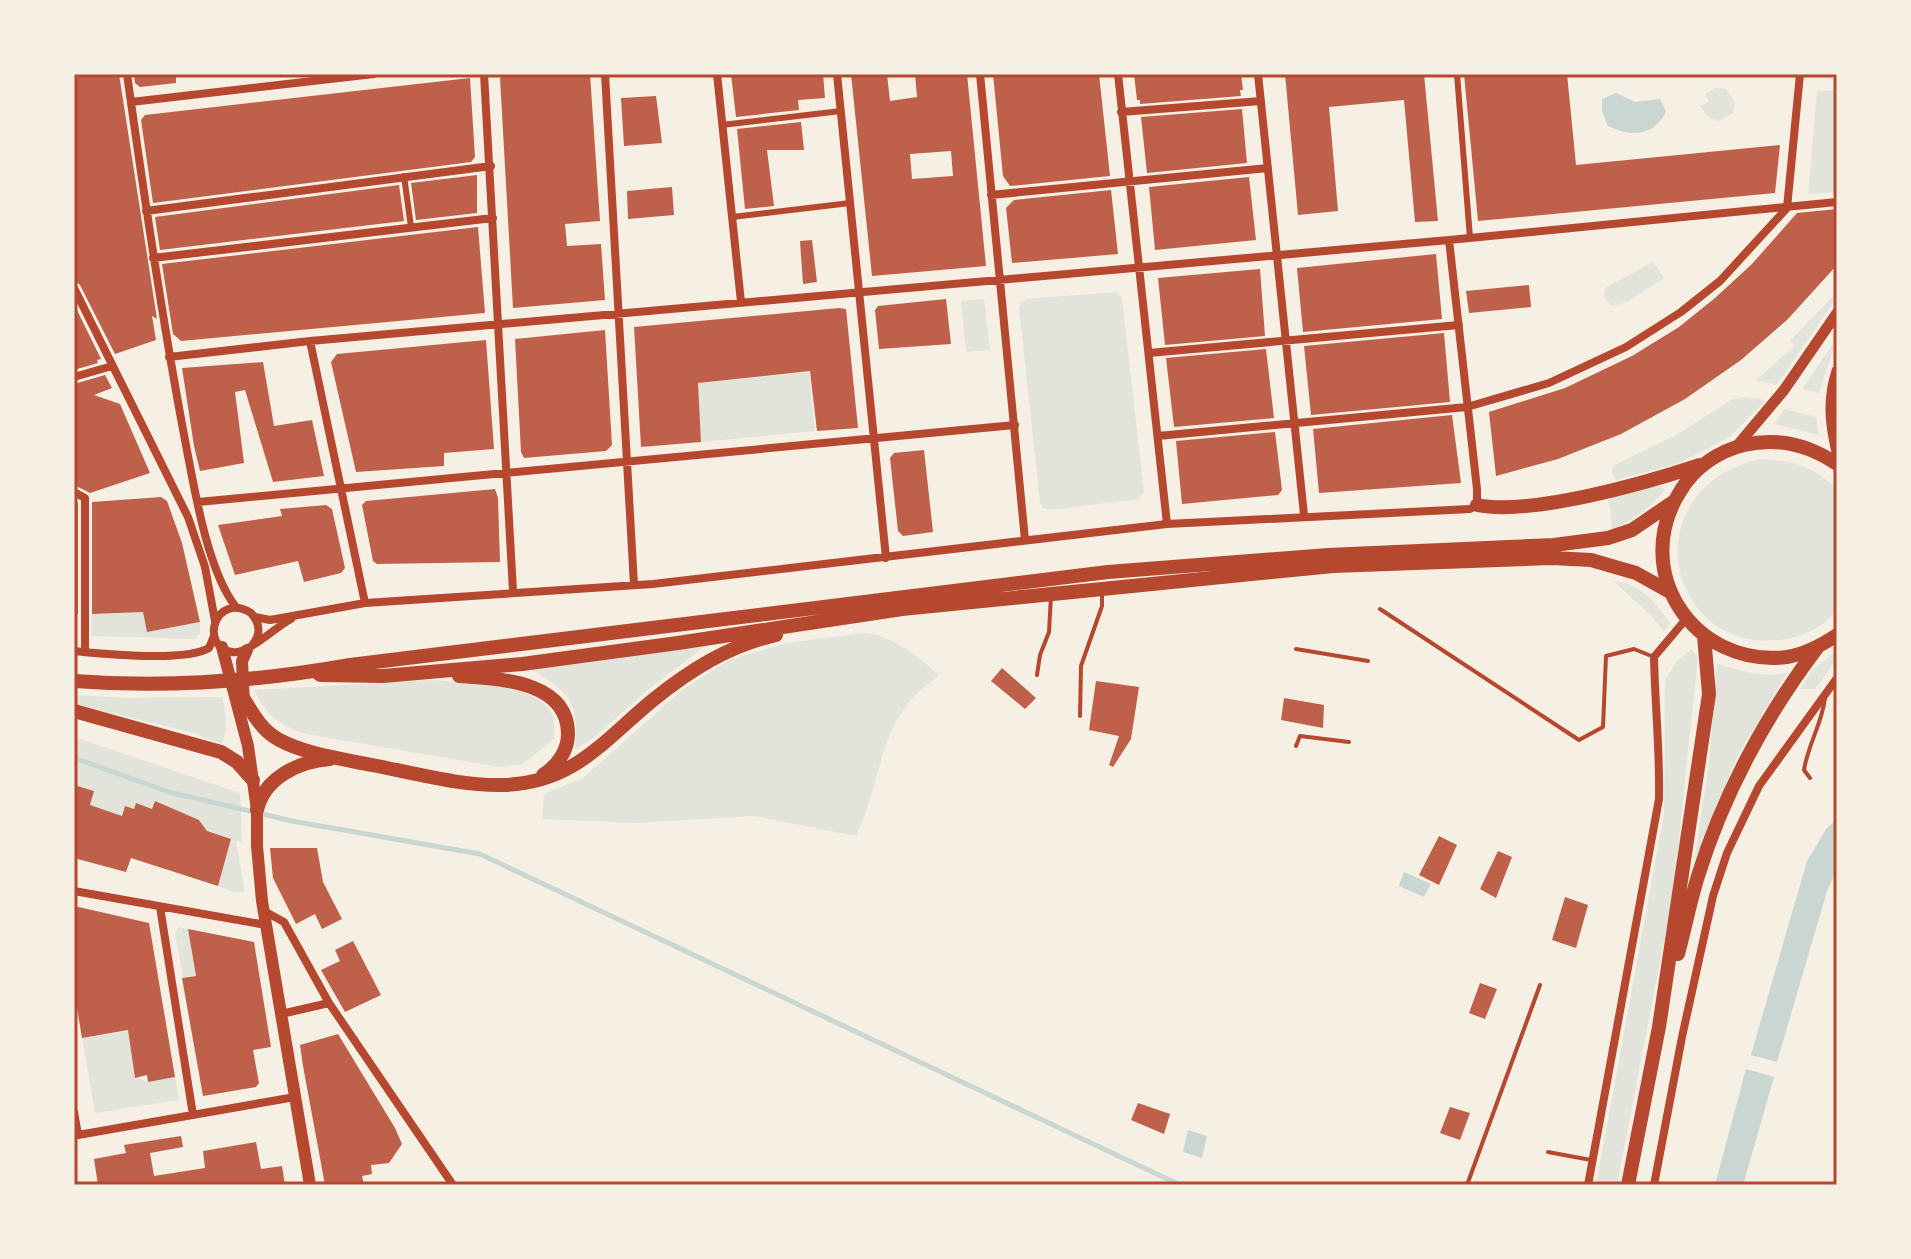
<svg xmlns="http://www.w3.org/2000/svg" width="1911" height="1259" viewBox="0 0 1911 1259" font-family="'Asap Condensed',sans-serif">
<style>
.green{fill:#e2e4dc}
.water{fill:#c9d6d2}
.lines{fill:none;stroke-linecap:round;stroke-linejoin:round}
.stream{stroke:#c9d6d2;stroke-width:5}
.building{fill:#bf614a;fill-rule:evenodd}
.service{stroke:#b5482f;stroke-width:4}
.pedestrian{stroke:#b5482f;stroke-width:6}
.minor{stroke:#b5482f;stroke-width:8}
.tertiary{stroke:#b5482f;stroke-width:11}
.secondary{stroke:#b5482f;stroke-width:12}
.primary{stroke:#b5482f;stroke-width:14}
.neatline{fill:none;stroke:#b5482f;stroke-width:3}
</style>
<rect width="100%" height="100%" fill="#f6efe4"/>
<!-- green -->
<path class="green" d="M1715 88 1726 89 1735 102 1733 113 1719 121 1709 118 1700 106 1709 102 1705 94Z
M1837 90V192L1808 194 1817 91Z
M1653 262 1664 278 1627 302 1612 306 1604 297 1605 288Z
M1116 292 1122 298 1144 492 1138 499 1050 510 1043 508 1040 502 1019 308 1021 302 1027 299Z
M1837 292V297L1777 385 1756 380 1795 346 1790 341Z
M984 299 990 350 966 352 961 301Z
M1837 338 1819 393 1802 389Z
M809 372 815 431 701 442 698 383Z
M1744 397 1766 400 1731 436 1680 463 1616 480 1611 472 1613 466 1676 435 1733 399Z
M1785 409 1816 417 1819 435 1774 424Z
M1761 459C1792 460 1815 467 1837 489V611C1822 628 1801 638 1778 640 1665 651 1632 487 1761 459Z
M1656 486H1662L1665 490C1649 509 1634 519 1612 530L1609 499Z
M1613 581C1640 583 1655 601 1670 623L1664 632 1651 615Z
M143 612 147 632 200 622V634L195 639 91 636 92 614Z
M863 633C893 635 917 656 939 675 928 684 915 694 906 706 878 744 877 794 856 836L755 816 635 823 542 819 544 794 583 778 682 690 729 660 786 643Z
M708 644 649 689 592 739 575 749C580 703 569 691 530 669Z
M1692 649 1698 658 1673 894 1617 1185H1596L1664 814 1665 680 1677 661Z
M1834 653 1835 662 1815 689H1800L1812 670Z
M1717 663C1741 672 1762 677 1787 673L1738 755 1694 862 1709 764Z
M431 680C462 683 546 682 554 720 555 725 554 733 554 739L523 764 498 767 301 733C275 722 267 715 254 690Z
M74 695 127 698 222 697C226 715 228 727 222 744L206 739 198 734 74 704Z
M74 737 240 793 242 842 236 841 245 892H233L218 886 231 839 207 831 199 820 155 802 152 809 136 803 134 809 125 806 122 816 90 805 94 791 74 785Z
M179 927 188 929 196 976 183 977 175 933Z
M128 1031 135 1077 148 1082 175 1077 179 1100 95 1113 82 1038Z"/>
<!-- water -->
<path class="water" d="M1616 93 1635 102 1660 99 1666 112C1653 137 1631 137 1608 126L1602 111V99Z
M1837 819V869L1827 891 1777 1062 1751 1055 1807 861 1827 828Z
M1404 872 1431 884 1424 897 1399 886Z
M1746 1069 1774 1077 1743 1185H1715Z
M1188 1130 1207 1136 1202 1158 1183 1152Z"/>
<g class="lines">
<!-- stream -->
<path class="stream" d="M74 758 169 792 292 821 480 854 1180 1185"/>
</g>
<!-- building -->
<path class="building" d="M74 74H119L157 319 152 316 156 340 115 354 80 285 74 281V277L77 275 74 268Z
M134 74H176V83L140 87 135 83Z
M505 74H590L600 221 565 224 567 246 601 244 605 300 513 308 500 78Z
M731 74H823L825 98 798 100 799 110 736 117Z
M851 74H887L890 101 917 97 915 74H967L986 266 872 276ZM951 151 953 176 912 179 910 154Z
M993 74H1099L1110 176 1010 186 1003 176Z
M1134 74H1241L1243 90H1240L1241 96 1140 104V100H1137Z
M1285 74H1424L1438 221 1415 222 1404 100 1329 107 1338 211 1298 215Z
M1464 74H1567L1576 165 1780 145 1775 193 1478 221Z
M470 78 475 157 471 162 153 203 141 120 145 115Z
M656 96 662 143 624 146 621 98Z
M1242 109 1247 163 1147 173 1141 117Z
M801 122 804 150H767L774 206 745 209 737 129Z
M477 175V213L416 220 411 183Z
M1249 177 1256 240 1155 250 1149 187Z
M399 185 404 221 160 250 155 217Z
M672 187 674 215 628 219 627 191Z
M1111 190 1118 254 1012 263 1006 208 1014 200Z
M1837 209V265L1787 320 1741 360 1685 399 1621 434 1558 459 1496 476 1489 412 1565 388 1632 356 1679 327 1715 298 1752 264 1797 213Z
M478 227 485 313 181 341 173 334 162 264Z
M812 240 817 282 803 284 800 241Z
M1436 254 1442 319 1303 332 1297 268Z
M1260 269 1265 336 1165 345 1158 278Z
M1529 285 1531 307 1469 313 1466 291Z
M946 299 951 344 879 349 875 310 878 306Z
M74 304 101 359 97 360 98 363 74 370Z
M839 308 846 309 858 428 817 431 810 371 698 383 701 442 641 447 634 327Z
M605 330 612 445 606 451 524 458 521 452 515 339Z
M1444 333 1450 402 1311 415 1304 346Z
M486 340 494 449 444 453V466L356 472 331 362 337 354Z
M1266 349 1274 418 1174 427 1166 358Z
M263 362 274 426 312 420 324 476 273 482 245 390 235 392 244 463 200 471 194 446 182 368Z
M105 375 112 388 94 395 120 404 150 473 90 493 74 485V384Z
M1452 415 1461 483 1319 493 1313 429Z
M1275 432 1282 490 1278 495 1182 504 1176 441Z
M924 450 933 532 903 536 898 531 890 458 894 453Z
M495 489 498 498 500 562 377 564 373 561 362 505 366 501Z
M161 497 167 501 182 543 200 622 147 632 143 612 92 614V502Z
M74 503H78V614H74Z
M326 505 332 509 345 568 341 573 304 582 298 561 235 575 218 525 282 516 280 509Z
M1002 668 1036 698 1025 709 991 681Z
M1096 681 1139 687 1131 739 1113 767 1109 765 1119 736 1089 730Z
M1284 698 1324 705 1323 728 1281 720Z
M74 785 94 791 90 805 122 816 125 806 134 809 136 803 152 809 155 801 199 820 207 831 231 839 218 886 131 858 126 872 74 858Z
M1439 836 1457 845 1439 885 1419 875Z
M270 848H317L323 882 342 919 322 929 315 914 296 924 273 878Z
M1498 851 1512 857 1496 898 1480 889Z
M1565 897 1588 905 1576 948 1552 940Z
M74 906 149 923 175 1077 148 1082 147 1075 135 1078 128 1030 82 1038 74 990Z
M188 929 254 942 271 1047 253 1050 259 1083 256 1087 203 1096 182 978 196 976Z
M353 941 381 995 345 1012 321 970 340 961 335 950Z
M1480 983 1497 989 1485 1019 1469 1013Z
M338 1034 395 1128 402 1144 389 1163 371 1165 372 1174 362 1176 364 1185H325L303 1066 300 1045Z
M1138 1103 1170 1114 1164 1134 1131 1120Z
M1450 1107 1470 1113 1460 1140 1440 1133Z
M181 1136 183 1147 150 1153 154 1176 205 1168 203 1151 256 1142 261 1169 282 1166 285 1185H98L94 1159 126 1153 124 1145Z"/>
<g class="lines">
<!-- service -->
<path class="service" d="M1380 609 1579 740 1603 727 1606 656 1634 649 1654 657
M1296 649 1368 661
M1037 675 1040 655 1049 632 1051 596
M1080 716 1081 666 1102 606V591
M1296 746 1300 736 1349 742
M1810 778 1804 770C1808 744 1822 724 1825 698
M1548 1152 1591 1160
M1467 1185 1540 985"/>
<!-- pedestrian -->
<path class="pedestrian" d="M1457 74 1470 238
M722 125 841 111
M404 176 411 227
M732 217 850 203"/>
<!-- minor -->
<path class="minor" d="M127 74C144 196 162 319 185 440 194 486 207 571 236 607
M484 74 513 591
M605 74 634 585
M717 74 741 302
M837 74 886 558
M980 74 1025 540
M1118 74 1167 524
M1258 74 1304 515
M131 102 374 74
M1121 112 1261 101
M991 195 1268 168
M146 211 491 166
M153 258 493 218
M74 288 188 517 205 567 215 621
M310 341 365 603
M1149 353 1459 325
M169 357 310 341 1449 240 1837 202
M74 377 112 366
M1158 436 1467 407 1549 383 1626 347 1681 312 1720 281 1787 208 1800 74
M74 492 85 498V652
M198 502 1015 425
M255 617 270 620 365 603 653 584 1167 524 1470 509 1477 505V489L1449 240
M253 644C261 634 260 623 251 613 216 591 198 646 232 652 248 655 275 627 291 619
M74 651C103 654 185 662 209 648L214 636
M74 891 266 925
M160 907 193 1115
M264 911 284 922 329 1003 453 1185
M281 1014 329 1003
M74 1112 78 1135 295 1097
M1588 1185 1659 799C1660 751 1655 705 1654 657L1686 619
M1654 1185 1682 1037 1713 896 1727 853 1759 786 1837 678"/>
<!-- tertiary -->
<path class="tertiary" d="M1837 371C1828 399 1830 423 1837 452
M1737 446 1784 390 1837 313"/>
<!-- secondary -->
<path class="secondary" d="M222 647 248 746 257 810V846L262 901 310 1185
M244 705 242 661 247 650"/>
<!-- primary -->
<path class="primary" d="M1837 464C1809 445 1778 437 1744 445 1719 451 1695 467 1681 490 1629 570 1693 668 1787 657 1805 654 1822 645 1837 635
M1477 505C1531 516 1646 483 1700 465
M320 675 383 676 522 664 678 643 902 609 1333 566 1552 558 1591 560 1636 573 1670 592
M459 676C498 679 568 680 568 734 568 751 557 766 543 775
M74 681C166 688 260 681 350 665L1108 572 1328 555 1554 545 1608 538 1632 530 1673 502
M243 698C251 710 257 723 268 732 290 752 343 759 372 765 414 773 460 786 504 785 574 783 604 740 653 700 690 670 728 646 776 635
M74 711 221 752 237 762 253 780
M257 810C264 778 299 761 330 759
M1678 954C1685 928 1690 902 1698 876 1723 795 1766 715 1817 648
M1628 1185 1659 1027 1709 694 1704 636"/>
</g>
<!-- border -->
<rect width="1911" height="1259" fill="none" stroke="#f6efe4" stroke-width="152"/>
<rect x="76" y="76" width="1759" height="1107" class="neatline"/>
</svg>
